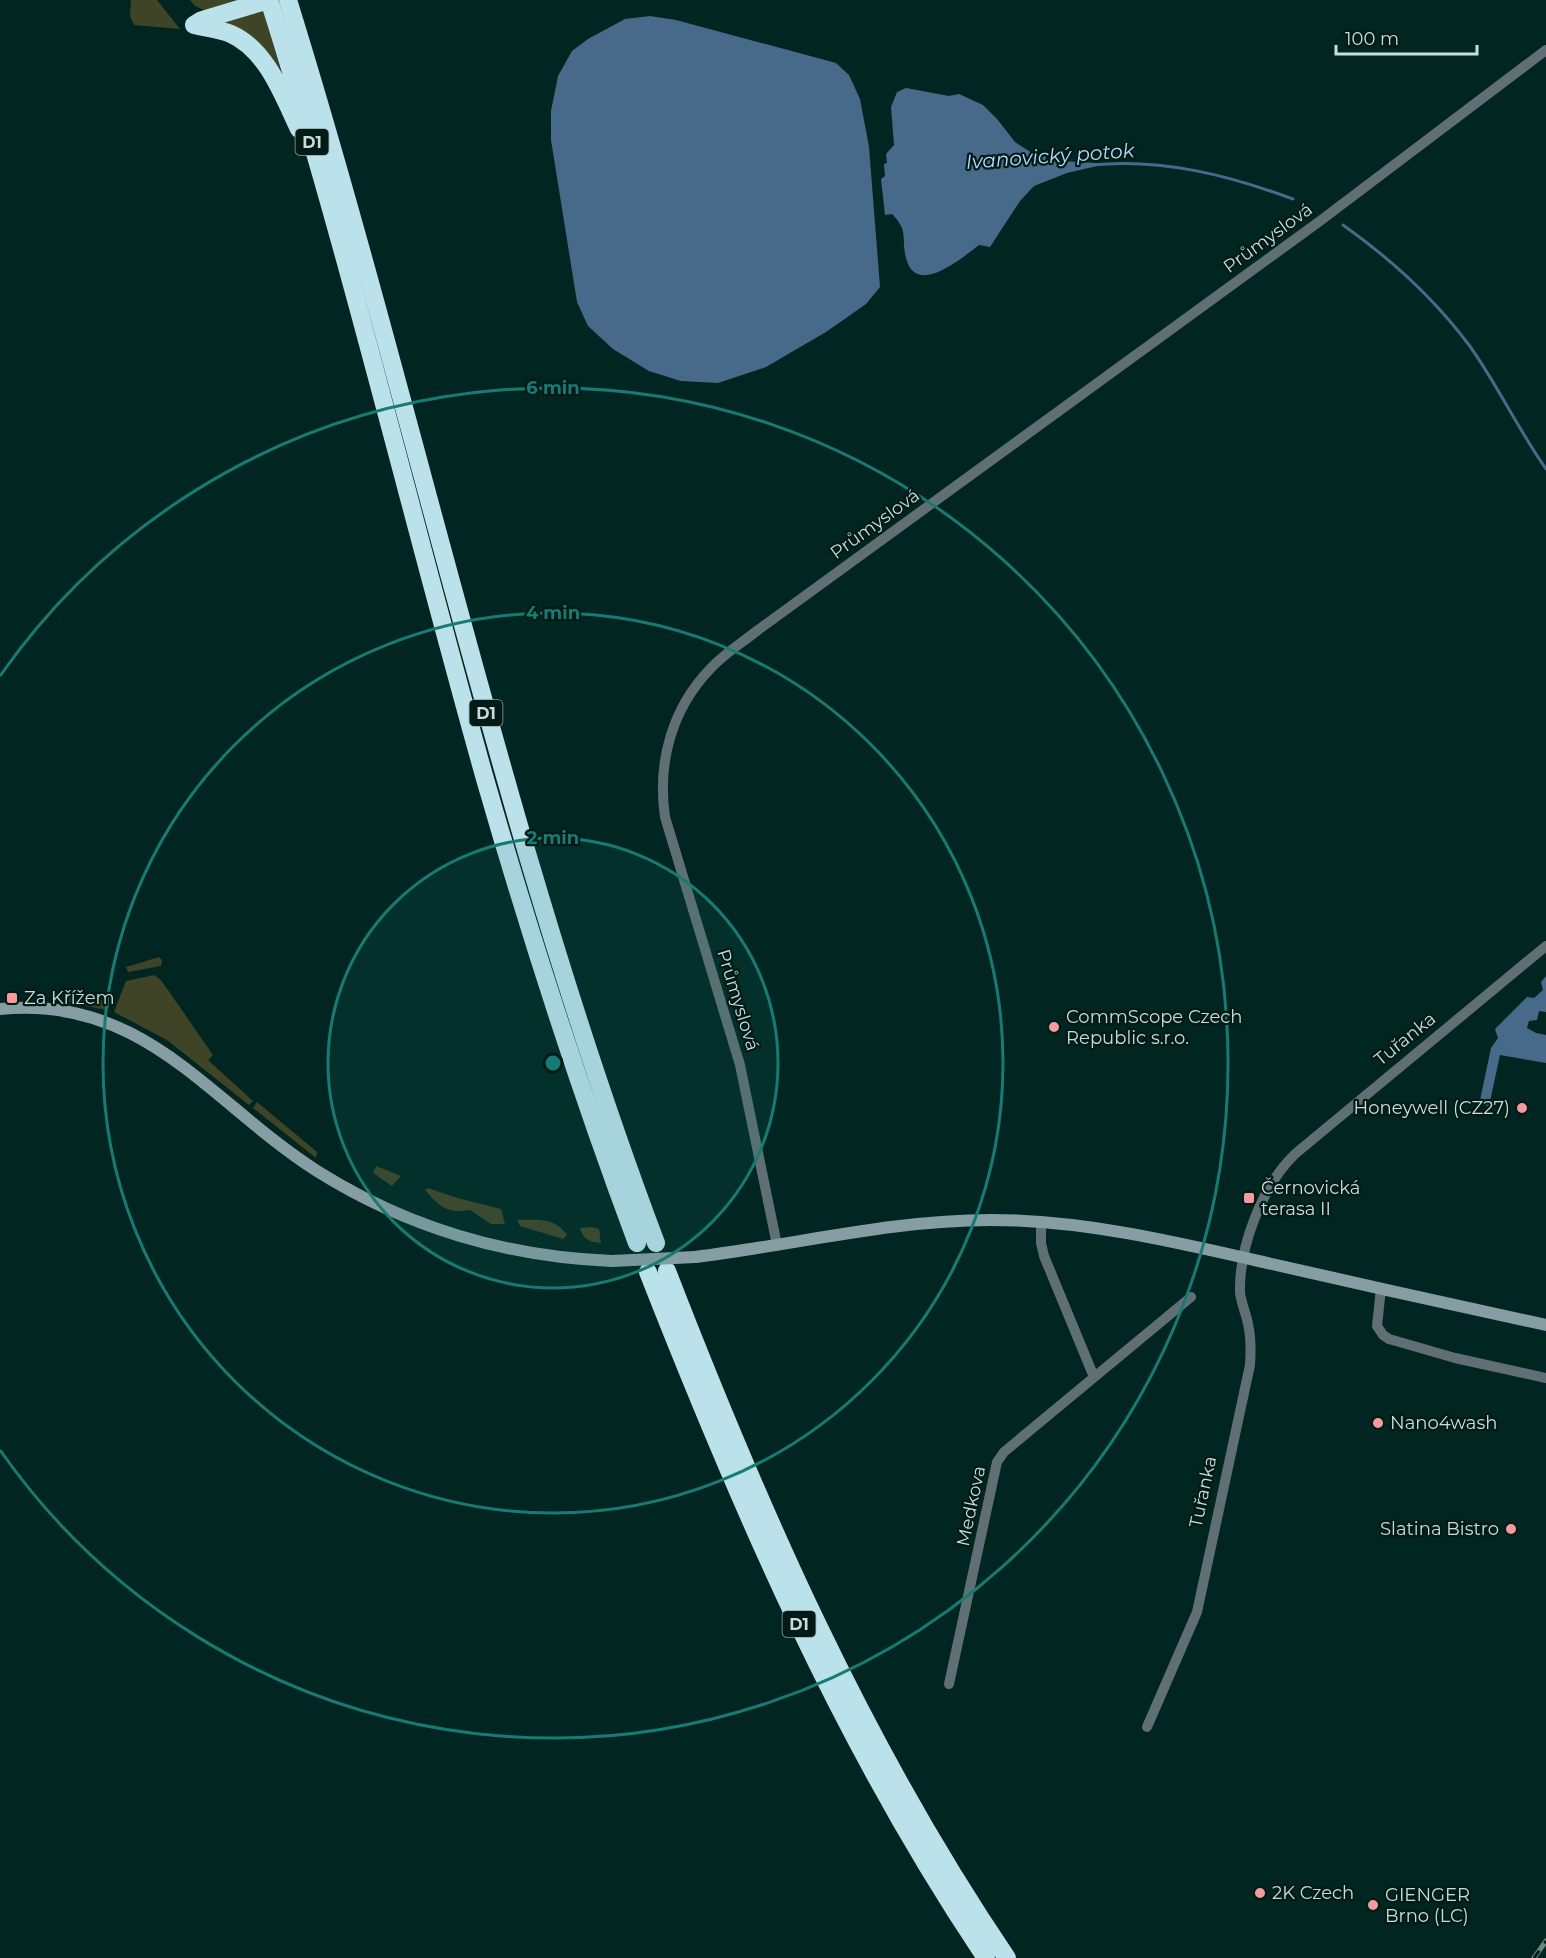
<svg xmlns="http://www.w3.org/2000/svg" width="1546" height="1958" viewBox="0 0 1546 1958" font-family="Montserrat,sans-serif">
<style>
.green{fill:#3f4427}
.water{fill:#486a8a}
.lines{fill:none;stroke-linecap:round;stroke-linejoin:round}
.stream{stroke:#486a8a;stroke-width:3}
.street{stroke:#606f73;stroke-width:10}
.secondary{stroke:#859da3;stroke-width:12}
.highway{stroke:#bbe1eb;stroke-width:18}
.rail-casing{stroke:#6b8682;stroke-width:5}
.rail{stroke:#021b17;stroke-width:3;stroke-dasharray:9;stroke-linecap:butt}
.secondary-bridge{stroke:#859da3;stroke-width:12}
.ring{fill:none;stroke:#187b73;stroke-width:3}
.poi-dot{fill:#f59b9d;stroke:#021b17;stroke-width:2}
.labels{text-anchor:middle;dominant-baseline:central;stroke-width:4.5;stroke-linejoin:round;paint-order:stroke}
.shield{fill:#021b17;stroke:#8ea39f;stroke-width:1.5}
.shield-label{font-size:16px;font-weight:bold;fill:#caddd9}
.street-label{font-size:18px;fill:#caddd9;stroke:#021b17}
.poi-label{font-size:18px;fill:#caddd9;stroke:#021b17;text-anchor:start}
.water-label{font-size:20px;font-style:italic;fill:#b6d8f7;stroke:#021b17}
.centre{fill:#187b73;stroke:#021b17;stroke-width:3}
.ring-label{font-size:18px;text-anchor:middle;font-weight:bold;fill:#187b73;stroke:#021b17;stroke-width:4.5;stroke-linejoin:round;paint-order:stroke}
</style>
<rect width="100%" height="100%" fill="#012621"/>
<!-- green -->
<path class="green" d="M131 0H157L180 29 134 25 130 16Z
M190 0H241L206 11 195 6Z
M263 11 287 91 217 24Z
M159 957 162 960 161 966 128 972 126 967Z
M154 975 161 980 213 1055 208 1060 253 1101 249 1105 167 1040 114 1012 126 981Z
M68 998 93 1001 109 1000V1007L106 1010 67 1002Z
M257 1102 317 1152 316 1158 253 1108Z
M376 1166 401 1176 392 1186 373 1173Z
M428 1188 454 1197 501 1209 505 1224H491L470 1210C447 1214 440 1207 425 1190Z
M517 1220C538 1220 554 1217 567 1235L563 1239 520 1226Z
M591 1227 599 1229 601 1243C590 1242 583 1240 580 1228Z"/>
<!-- water -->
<path class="water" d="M650 16 676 20 836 63 849 75 860 99 869 147 880 287 866 304 826 332 766 367 718 383 681 381 649 371 613 349 588 326 577 302 551 140V111L558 76 572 51 588 39 625 19Z
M906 88 949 96 959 94 983 105 997 119 1015 142 1032 153 1046 157V160L1096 163 1097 166 1067 173 1034 186 1020 201 990 247 979 245C963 257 916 298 906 258 901 238 909 231 892 214L885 215 881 179 885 176 884 164 887 163 886 154 894 145 891 107 897 92Z
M1546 976V1012L1539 1011 1537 1020 1529 1021 1527 1028 1536 1033 1546 1035V1063L1500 1055 1489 1106 1479 1105 1491 1048 1498 1038 1495 1029 1527 997 1534 998 1543 990 1541 982Z"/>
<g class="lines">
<!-- stream -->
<path class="stream" d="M1092 165C1161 158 1228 175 1293 199
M1343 225C1391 259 1433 297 1469 345 1497 384 1518 429 1546 469"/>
<!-- street -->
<path class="street" d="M1041 1222V1243L1044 1256 1094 1377
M777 1245 740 1065 665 817C657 762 672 708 711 668 725 653 743 642 758 630L1320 221 1546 50
M1381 1288 1377 1326 1383 1335 1389 1339 1455 1358 1546 1378
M949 1684 997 1462 1004 1452 1191 1297
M1147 1727 1197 1612 1250 1365C1251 1351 1251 1337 1248 1324 1246 1313 1241 1303 1240 1292 1239 1247 1262 1186 1295 1154L1546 946"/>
<!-- secondary -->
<path class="secondary" d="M0 1009C145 995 209 1102 317 1171 406 1227 507 1257 612 1261
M695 1257C794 1245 891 1220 991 1220 1086 1220 1180 1243 1272 1264 1363 1285 1455 1305 1546 1325"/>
<!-- highway -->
<path class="highway" d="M269 0C350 257 412 520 485 779 530 935 580 1091 637 1243
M288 0C416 413 503 838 656 1243
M194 25C206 28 220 29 231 34 267 50 283 96 299 129
M194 25 202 20 269 0
M667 1271C759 1509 863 1746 1007 1958
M648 1272C741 1509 843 1746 986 1958"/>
<!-- rail casing -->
<g class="rail-casing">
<path id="rail" d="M1534 1958 1546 1941"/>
</g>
<!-- rail -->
<use href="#rail" class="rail"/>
<!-- secondary-bridge -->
<path class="secondary-bridge" d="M612 1261 695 1257"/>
</g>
<!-- distance rings -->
<circle cx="553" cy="1063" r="225" fill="#187b73" fill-opacity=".12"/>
<g class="ring">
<circle cx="553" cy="1063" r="225"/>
<circle cx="553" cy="1063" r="450"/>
<path d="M0 676A675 675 0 1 1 0 1450"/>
</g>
<!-- markers -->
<g class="poi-dot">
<rect x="6" y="992" width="12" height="12" rx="3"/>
<circle cx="1054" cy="1027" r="6"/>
<circle cx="1522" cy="1108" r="6"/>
<rect x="1243" y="1192" width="12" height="12" rx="3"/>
<circle cx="1378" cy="1423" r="6"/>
<circle cx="1511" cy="1529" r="6"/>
<circle cx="1260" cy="1893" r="6"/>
<circle cx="1373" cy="1905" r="6"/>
</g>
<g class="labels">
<!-- shield labels -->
<g class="shield">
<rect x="295.5" y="129" width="33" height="26" rx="4.5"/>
<rect x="469.5" y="700" width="33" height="26" rx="4.5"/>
<rect x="782.5" y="1611" width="33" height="26" rx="4.5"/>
</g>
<g class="shield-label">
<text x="312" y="142">D1</text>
<text x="486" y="713">D1</text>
<text x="799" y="1624">D1</text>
</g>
<!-- street labels -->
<g class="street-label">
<text transform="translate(1268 238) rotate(-36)">Průmyslová</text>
<text transform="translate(875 524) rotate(-36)">Průmyslová</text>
<text transform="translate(738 1000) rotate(73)">Průmyslová</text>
<text transform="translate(1405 1039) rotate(-39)">Tuřanka</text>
<text transform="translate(1203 1492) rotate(-78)">Tuřanka</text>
<text transform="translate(971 1506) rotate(-78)">Medkova</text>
</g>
<!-- poi labels -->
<g class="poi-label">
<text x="24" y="998">Za Křížem</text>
<text x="1066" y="1017">CommScope Czech<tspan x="1066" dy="21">Republic s.r.o.</tspan></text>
<text x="1510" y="1108" text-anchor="end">Honeywell (CZ27)</text>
<text x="1261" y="1188">Černovická<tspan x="1261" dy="21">terasa II</tspan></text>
<text x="1390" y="1423">Nano4wash</text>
<text x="1499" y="1529" text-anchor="end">Slatina Bistro</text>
<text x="1272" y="1893">2K Czech</text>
<text x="1385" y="1895">GIENGER<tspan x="1385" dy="21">Brno (LC)</tspan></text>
</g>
<!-- water labels -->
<g class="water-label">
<text transform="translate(1050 156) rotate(-4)">Ivanovický potok</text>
</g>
</g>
<circle cx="553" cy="1063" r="9" class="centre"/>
<g class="ring-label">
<text x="553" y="394">6 min</text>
<text x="553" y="619">4 min</text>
<text x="553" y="844">2 min</text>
</g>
<!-- scale -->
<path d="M1336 45v9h141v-9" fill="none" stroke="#caddd9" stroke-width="3"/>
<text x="1345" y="45" font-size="18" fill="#caddd9" stroke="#021b17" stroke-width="4.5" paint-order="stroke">100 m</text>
</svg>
